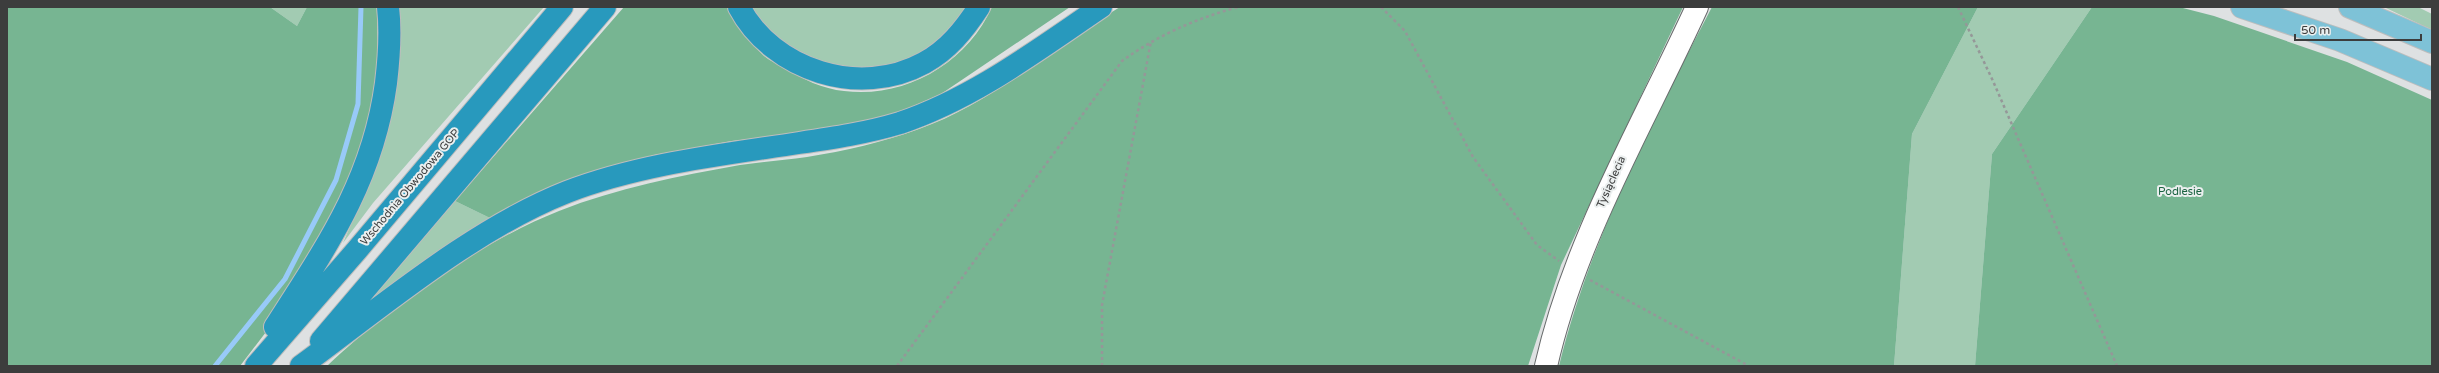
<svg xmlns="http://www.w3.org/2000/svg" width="2439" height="373" viewBox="0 0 2439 373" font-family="'Varela Round',sans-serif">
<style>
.green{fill:#a2cbb2}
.forest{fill:#77b592}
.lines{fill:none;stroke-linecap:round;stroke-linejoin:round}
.stream{stroke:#98caf8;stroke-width:5}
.minor-casing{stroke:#676b6b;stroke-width:24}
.major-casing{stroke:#bdbdbd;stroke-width:24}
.highway-casing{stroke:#bdbdbd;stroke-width:24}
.path{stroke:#959798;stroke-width:2.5;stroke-dasharray:3 3;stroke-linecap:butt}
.minor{stroke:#fff;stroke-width:22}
.major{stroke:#7ec2d7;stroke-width:22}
.highway{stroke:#2899bd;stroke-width:22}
.labels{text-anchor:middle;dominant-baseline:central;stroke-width:4;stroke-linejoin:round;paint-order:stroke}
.street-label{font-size:11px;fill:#3c3d3d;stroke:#ebefef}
.park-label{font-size:11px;fill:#1a6341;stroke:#ebefef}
</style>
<rect width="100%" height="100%" fill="#dee1e2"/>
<!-- green -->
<path class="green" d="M270 7H307L297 26Z
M397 7H544L373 203 343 243 370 180Z
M751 7H966L956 23 922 54 875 69 834 67 787 46 758 19Z
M1978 7H2092L1992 154 1975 366H1894L1912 134Z
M2384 7H2418L2432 14V30Z
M455 201 490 218 373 303 372 296Z"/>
<!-- forest -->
<path class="forest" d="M7 7H270L297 26 307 7H377L378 71 372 114 350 186 266 332 240 366H7Z
M624 7H728C737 24 750 43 764 56 770 61 778 64 785 68 802 79 823 89 844 91 905 99 967 63 992 7H1070L941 94 891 116 810 132 732 141 654 155 550 189 490 218 455 201Z
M1120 7H1683L1561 265 1528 366H327C389 307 480 242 559 211 617 188 679 176 740 165 762 162 785 160 807 157 845 151 883 142 919 129 991 104 1055 46 1120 7Z
M1712 7H1978L1912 134 1894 366H1559C1590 239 1652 122 1712 7Z
M2092 7H2179L2214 16 2347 62 2432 100V366H1975L1992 154Z"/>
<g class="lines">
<!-- stream -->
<path class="stream" d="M215 366 285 279 336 180 358 104 361 7"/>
<!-- minor casing -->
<g class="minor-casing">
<path id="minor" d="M1546 366C1575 238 1643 125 1697 7"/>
</g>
<!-- major casing -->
<g class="major-casing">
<path id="major" d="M2242 7 2340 40 2432 79
M2350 7 2432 42"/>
</g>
<!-- highway casing -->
<g class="highway-casing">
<path id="highway" d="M739 7C773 71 860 98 924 63 948 50 964 30 979 7
M275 327C327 246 373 180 386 83 389 58 391 32 388 7
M321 341 605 7
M256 366 357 250 562 7
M301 366C382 307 473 229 567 192 640 164 721 155 799 143 833 138 867 133 900 123 974 98 1036 51 1101 7"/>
</g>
<!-- path -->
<path class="path" d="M1381 7 1405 31 1473 157 1537 245 1559 261
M1958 7 1993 81 2117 366
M1590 280 1749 366
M897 366 1122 61C1158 35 1195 19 1238 7
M1102 366V305L1151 41"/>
<!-- minor -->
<use href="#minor" class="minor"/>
<!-- major -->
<use href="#major" class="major"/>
<!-- highway -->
<use href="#highway" class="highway"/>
</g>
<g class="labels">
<!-- street labels -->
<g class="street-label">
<text transform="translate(1611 182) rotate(-66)">Tysiąclecia</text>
<text transform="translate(410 187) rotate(-50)">Wschodnia Obwodowa GOP</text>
</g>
<!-- park labels -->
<g class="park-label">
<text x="2180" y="191">Podlesie</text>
</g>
</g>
<!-- border -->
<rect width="2439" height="373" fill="none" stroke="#3c3d3d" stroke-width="16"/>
<!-- scale -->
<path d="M2295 34v6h126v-6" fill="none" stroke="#3c3d3d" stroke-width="2"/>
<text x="2301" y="34" font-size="12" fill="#3c3d3d" stroke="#ebefef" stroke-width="3" paint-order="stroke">50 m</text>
</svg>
